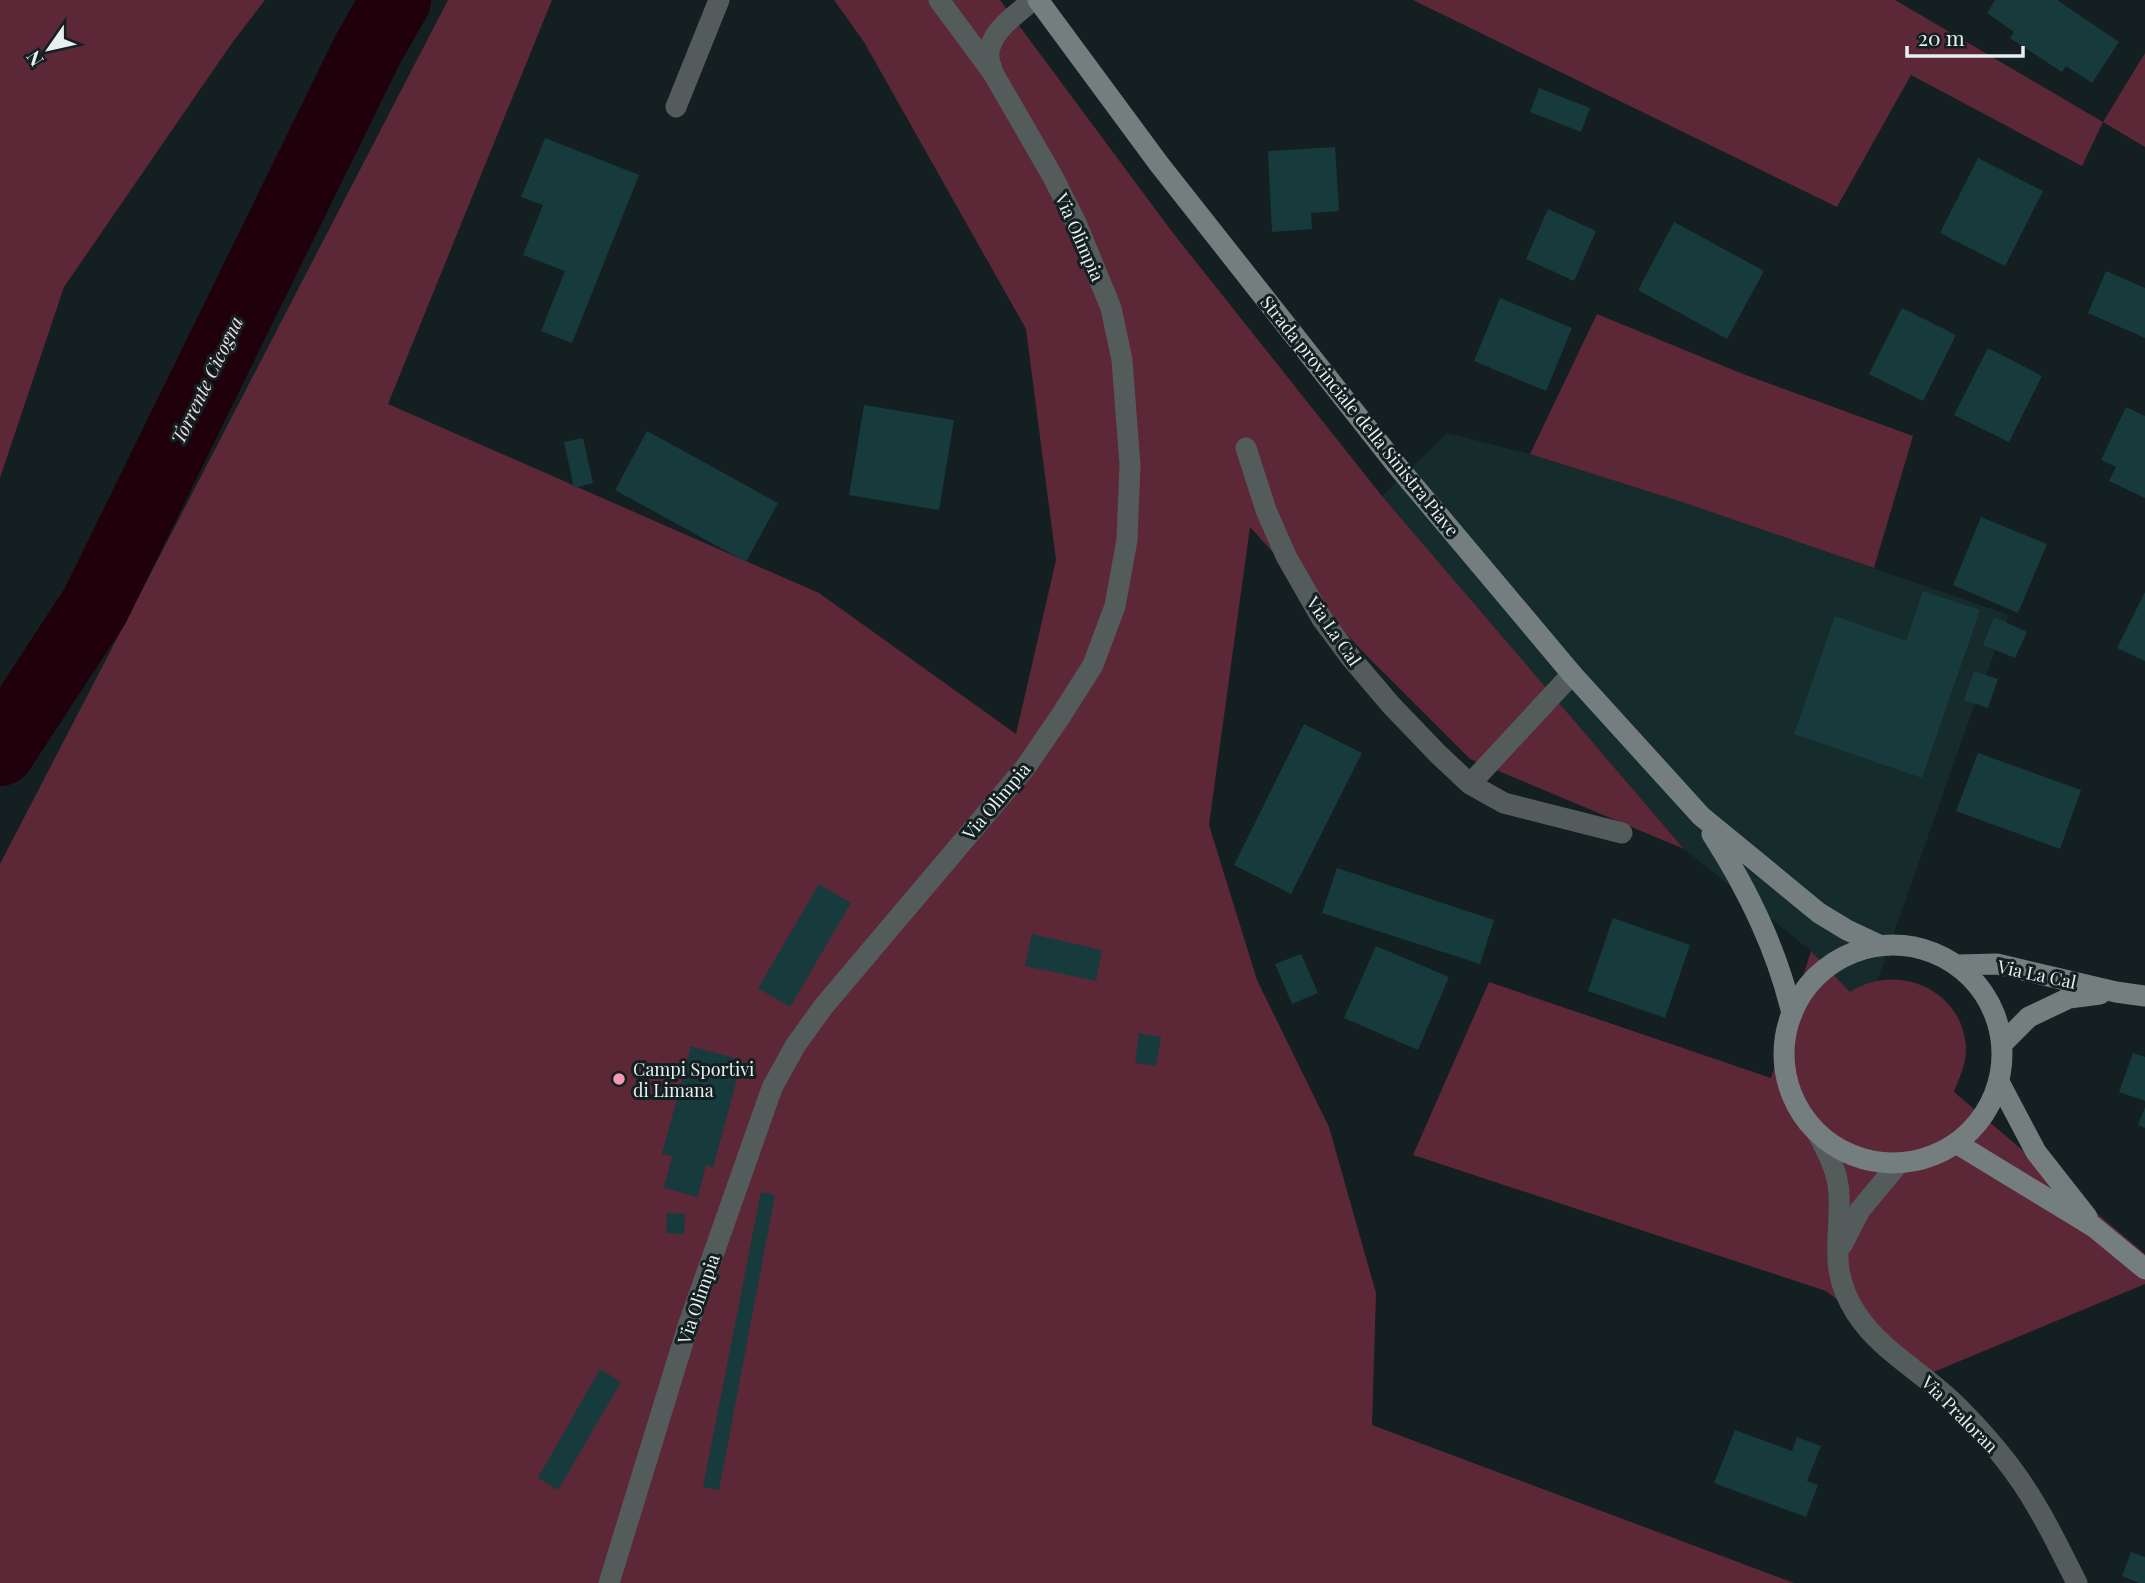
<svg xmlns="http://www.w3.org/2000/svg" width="2145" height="1583" viewBox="0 0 2145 1583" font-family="'Playfair Display',serif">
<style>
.built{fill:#162b2c}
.green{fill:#5c2737}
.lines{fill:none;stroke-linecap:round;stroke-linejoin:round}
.river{stroke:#20000b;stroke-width:70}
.building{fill:#173b3c}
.lane{stroke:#545b5b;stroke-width:21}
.street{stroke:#545b5b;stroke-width:21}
.secondary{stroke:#747e7e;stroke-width:21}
.poi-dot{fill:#f19ab1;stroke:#131f20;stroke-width:2.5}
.labels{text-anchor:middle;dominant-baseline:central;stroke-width:6;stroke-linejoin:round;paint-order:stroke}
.street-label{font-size:18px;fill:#e7f0f0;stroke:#131f20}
.poi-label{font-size:18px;fill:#e7f0f0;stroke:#131f20;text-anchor:start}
.water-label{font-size:19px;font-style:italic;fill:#f0d9de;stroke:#131f20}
</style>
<rect width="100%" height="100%" fill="#131f20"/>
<!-- built -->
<path class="built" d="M1447 433 1530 454 1685 503 2009 615 1970 717 1867 1010 1811 951 1684 849 1382 496Z"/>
<!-- green -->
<path class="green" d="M0 0H265L232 43 64 287 0 478Z
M448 0H552L388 404 819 593 1016 734 1056 560 1026 329 864 42 834 0H1000L1173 233 1382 496 1684 849 1470 759 1362 651 1250 527 1209 825 1257 980 1329 1127 1376 1293 1372 1425 1794 1583H0V864Z
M1413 0H1895L2103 122 2145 53V147L2103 122 2082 166 1911 75 1837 207Z
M1597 314 1743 374 1913 436 1874 568 1685 503 1530 454Z
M1811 951 1850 992C1897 961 1965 990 1966 1050 1966 1065 1959 1078 1954 1092L2145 1254V1284L1931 1373 1826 1291 1413 1155 1489 982 1771 1078Z"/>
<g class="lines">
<!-- river -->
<path class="river" d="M0 751 95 606 368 49 396 0"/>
</g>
<!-- building -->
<path class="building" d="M1995 0H2057L2119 42 2092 83 2066 66 2062 72 2010 38 2014 32 1987 13Z
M1539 88 1590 108 1581 132 1530 112Z
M545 138 639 175 572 343 541 331 565 271 523 255 543 205 521 197Z
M1335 147 1339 211 1311 213 1312 229 1272 232 1268 151Z
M1978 158 2043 191 2005 266 1940 233Z
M1548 209 1596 231 1574 281 1526 259Z
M1674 222 1764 271 1727 339 1638 290Z
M2106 271 2145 288V338L2088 313Z
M1500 298 1572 328 1546 391 1474 361Z
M1902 308 1956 335 1923 401 1869 374Z
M1988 348 2042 376 2009 442 1954 415Z
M864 405 954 420 939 510 849 495Z
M2126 407 2145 416V498L2109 481 2116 467 2101 460Z
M647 431 778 503 746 562 615 490Z
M583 438 593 483 574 488 564 442Z
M1981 517 2047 544 2018 613 1953 585Z
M1923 591 1980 610 1922 778 1794 734 1835 616 1906 641Z
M2145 592V661L2117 648Z
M1994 617 2027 632 2015 658 1983 645Z
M1974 671 1998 679 1988 708 1964 700Z
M1304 724 1362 753 1291 894 1234 865Z
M1978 753 2081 790 2060 849 1956 811Z
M1337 868 1494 920 1480 964 1322 913Z
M819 884 851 903 790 1007 758 988Z
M1613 918 1690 945 1665 1018 1588 991Z
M1032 934 1102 950 1096 981 1025 966Z
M1376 946 1449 977 1418 1050 1344 1018Z
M1301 954 1318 993 1292 1004 1275 964Z
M1139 1033 1161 1037 1156 1066 1135 1063Z
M691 1046 742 1060 713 1168 706 1165 698 1197 664 1188 672 1156 662 1154Z
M2133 1053 2145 1057V1101L2119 1092Z
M2145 1107V1128L2138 1125Z
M761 1192 775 1195 719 1490 703 1487Z
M667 1213 685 1214 684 1234 666 1233Z
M600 1369 621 1382 558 1490 538 1478Z
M1735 1430 1792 1451 1797 1437 1821 1446 1807 1481 1818 1485 1806 1517 1714 1483Z
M2131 1552 2145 1557V1583H2139L2122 1576Z"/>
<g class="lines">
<!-- lane -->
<path class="lane" d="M939 0 993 73
M676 107 719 0"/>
<!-- street -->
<path class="street" d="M1246 448 1266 510 1286 556 1322 619 1351 658 1391 705 1438 754 1470 784 1504 803 1622 833
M1470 784 1572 674
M1818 1134C1828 1153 1838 1172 1839 1194 1841 1240 1828 1270 1856 1313 1881 1352 1926 1374 1958 1407 1988 1437 2016 1470 2037 1507 2052 1532 2064 1558 2077 1583
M1842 1245 1860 1210 1899 1163
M609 1583 688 1326 772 1088 795 1046 823 1007 1025 768 1060 717 1093 665 1115 606 1127 540 1130 465 1122 360 1111 308 1077 225 1053 177 993 73C992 68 989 62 989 57 987 33 1017 14 1033 0"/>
<!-- secondary -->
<path class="secondary" d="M1038 0 1159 164 1398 467 1572 674 1701 816 1819 913 1847 930 1879 945
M1712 834C1748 890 1777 949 1792 1014
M1784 1054a109 109 0 1 1 218 0a109 109 0 1 1-218 0Z
M1958 965 1997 964 2116 992 2145 996
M2002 1044 2029 1017 2069 998 2100 994
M1999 1082 2036 1152 2087 1217
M1956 1143 2094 1227 2145 1269"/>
</g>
<!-- markers -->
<circle class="poi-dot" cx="619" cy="1079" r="7"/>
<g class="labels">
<!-- street labels -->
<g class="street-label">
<text transform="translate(1080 237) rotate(66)">Via Olimpia</text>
<text transform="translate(1360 416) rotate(51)">Strada provinciale della Sinistra Piave</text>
<text transform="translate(1334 631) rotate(55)">Via La Cal</text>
<text transform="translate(996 801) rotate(-50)">Via Olimpia</text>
<text transform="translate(2037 974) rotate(12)">Via La Cal</text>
<text transform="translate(698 1299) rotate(-71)">Via Olimpia</text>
<text transform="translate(1960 1414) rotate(45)">Via Praloran</text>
</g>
<!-- poi labels -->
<g class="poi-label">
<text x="633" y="1069">Campi Sportivi<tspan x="633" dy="21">di Limana</tspan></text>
</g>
<!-- water labels -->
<g class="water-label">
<text transform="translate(206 380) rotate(-64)">Torrente Cicogna</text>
</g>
</g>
<!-- north arrow -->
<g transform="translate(49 49) rotate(236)" stroke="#131f20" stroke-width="5" paint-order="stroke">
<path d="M0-5L12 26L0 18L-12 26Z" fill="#e7f0f0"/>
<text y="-10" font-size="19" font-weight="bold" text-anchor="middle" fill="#e7f0f0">N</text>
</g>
<!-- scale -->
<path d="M1907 46v10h116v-10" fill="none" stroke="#e7f0f0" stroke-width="3.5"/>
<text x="1918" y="46" font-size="21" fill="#e7f0f0" stroke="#131f20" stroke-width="5" paint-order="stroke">20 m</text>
</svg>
